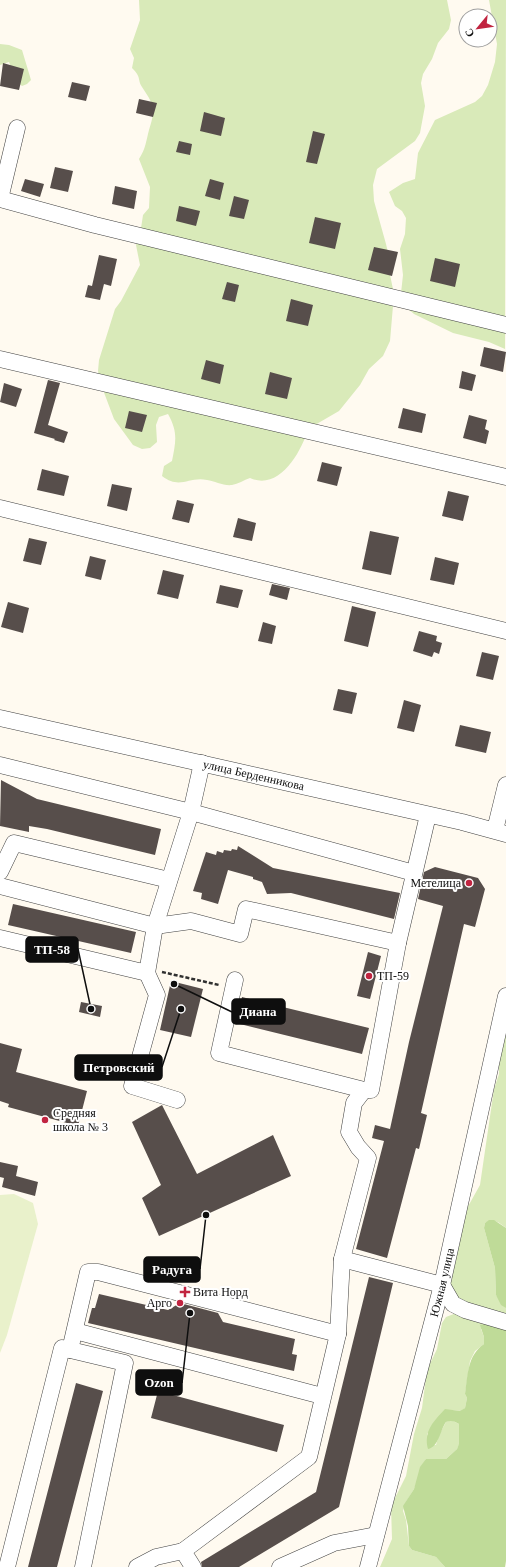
<svg xmlns="http://www.w3.org/2000/svg" width="506" height="1567" viewBox="0 0 506 1567" font-family="Georgia,serif">
<style>
.green{fill:#d9eab9}
.forest{fill:#bfdb98}
.pitch{fill:#e9f1cb}
.building{fill:#574e4b}
.lines{fill:none;stroke-linecap:round;stroke-linejoin:round}
.minor-casing{stroke:#414141;stroke-width:17}
.path{stroke:#303030;stroke-width:2.5;stroke-dasharray:4 2;stroke-linecap:butt}
.minor{stroke:#fff;stroke-width:16}
.poi-dot{fill:#c12440;stroke:#fff;stroke-width:1.5}
.labels{text-anchor:middle;dominant-baseline:central;stroke-width:4;stroke-linejoin:round;paint-order:stroke}
.street-label{font-size:12px;fill:#0e0e0e;stroke:#fff}
.poi-label{font-size:12px;fill:#0e0e0e;stroke:#fff;text-anchor:start}
.leader{fill:none;stroke:#0e0e0e;stroke-width:1.5}
.callout-dot{fill:#0e0e0e;stroke:#fff;stroke-width:1.5}
.callout{fill:#0e0e0e;stroke:#0e0e0e;stroke-width:1.5}
.callout-label{font-size:13px;text-anchor:middle;font-weight:bold;fill:#fff}
</style>
<rect width="100%" height="100%" fill="#fffaf0"/>
<!-- green -->
<path class="green" d="M139 0H447L451 20 449 29 438 43 432 59 423 74 421 83 425 106 420 133 415 141 377 169 373 185 374 201 386 244 390 261 389 270 394 294 390 341 383 356 369 369 360 385 339 411 308 429C301 453 279 491 250 478 244 480 238 484 232 485 223 486 215 481 207 480 189 476 180 490 162 476L164 466 172 461C176 441 178 432 168 414L159 417 156 425 157 442 150 448 142 449 133 445 114 419 100 382 98 371 99 360 115 309 121 301 140 265 136 245 140 235 143 215 149 208 150 187 139 159C146 148 146 141 149 130 156 108 154 105 142 87 137 79 142 78 132 68L134 58 130 49 140 20Z
M489 0H506L505 349 489 342 453 333 414 314 407 308 401 293 403 275 400 249 405 234 406 218 402 211 395 206 389 192 403 183 415 179 418 153 435 120 475 102 482 96 488 85 495 62 497 44Z
M0 44 9 45 22 50 31 80 27 84 22 86 17 82 9 62 0 65Z
M506 1028V1228C499 1222 493 1218 485 1223L484 1228 495 1268 496 1295 506 1308V1318L456 1302 448 1276 466 1210 480 1185 494 1089 499 1074V1058Z
M459 1312 506 1323 481 1329 484 1337V1344L475 1351 470 1361 465 1394 467 1398 465 1408 461 1411 450 1410 427 1434V1444L436 1445 439 1435 446 1422 451 1420 459 1424V1445L457 1449 446 1459H426L414 1489 406 1502 403 1511 406 1520 409 1546 412 1550 436 1557 445 1567H380L392 1539 391 1506 406 1476 414 1434 422 1408 427 1370 437 1349 442 1323 446 1317Z"/>
<!-- forest -->
<path class="forest" d="M489 1220H494L506 1228V1308L501 1305 496 1295 495 1268 484 1228 485 1223Z
M487 1324 506 1327V1561L505 1567H445L436 1557 412 1550 409 1546 408 1526 403 1506 414 1489 420 1467 426 1459H446L457 1449 459 1444V1424C454 1421 451 1420 446 1422 440 1430 439 1447 428 1449 423 1431 434 1421 445 1409L460 1411 465 1408 467 1398 465 1394C468 1375 467 1356 484 1344V1337L480 1325Z"/>
<!-- pitch -->
<path class="pitch" d="M14 1194 33 1203 38 1224 7 1335 0 1353V1195Z"/>
<!-- building -->
<path class="building" d="M3 63 24 69 19 90 0 86Z
M72 82 90 86 86 101 68 97Z
M139 99 157 103 153 117 136 113Z
M204 112 225 118 221 136 200 131Z
M313 131 325 134 317 164 306 162Z
M179 141 192 144 190 155 176 152Z
M55 167 73 171 68 192 50 188Z
M25 179 44 184 40 197 21 191Z
M210 179 224 183 220 200 205 196Z
M115 186 137 191 134 209 112 204Z
M234 196 249 200 244 219 229 216Z
M179 206 200 211 196 226 176 221Z
M315 217 341 223 335 249 309 243Z
M374 247 398 252 392 276 368 270Z
M99 255 117 259 111 286 104 284 100 300 85 297 88 285 92 286Z
M435 258 460 264 455 287 430 281Z
M227 282 239 285 235 302 222 299Z
M291 299 313 305 308 326 286 321Z
M484 347 506 352 503 372 480 366Z
M206 360 224 365 220 384 201 379Z
M462 371 476 375 472 391 459 388Z
M270 372 292 378 287 399 265 394Z
M48 380 60 383 48 425 68 432 64 443 54 440 55 439 34 433Z
M4 383 22 389 16 407 0 402Z
M403 408 426 414 422 433 398 428Z
M129 411 147 415 142 432 125 428Z
M469 415 487 420 485 429 489 431 486 444 463 438Z
M322 462 342 467 337 486 317 481Z
M42 469 69 476 64 496 37 490Z
M112 484 132 488 127 511 107 506Z
M448 491 469 496 463 521 442 516Z
M177 500 194 504 189 523 172 519Z
M238 518 256 523 252 541 233 537Z
M370 531 399 537 391 575 362 569Z
M29 538 47 542 41 565 23 561Z
M90 556 106 560 101 580 85 576Z
M435 557 459 563 454 585 430 580Z
M163 570 184 575 178 599 157 594Z
M272 584 290 588 287 600 269 595Z
M220 585 243 590 238 608 216 603Z
M8 602 29 608 23 633 1 627Z
M352 606 376 612 368 647 344 641Z
M263 622 276 626 272 644 258 641Z
M419 631 437 636 436 641 442 643 439 654 434 652 432 657 413 651Z
M482 652 499 656 493 680 476 676Z
M338 689 357 693 352 714 333 710Z
M404 700 421 705 414 732 397 728Z
M460 725 491 732 486 753 455 746Z
M1 780 37 799 161 829 155 855 47 829 29 826V832L0 826Z
M238 846 273 868 400 893 394 919 291 893 267 894 262 882 253 879V877L228 870 218 904 201 899 202 893 193 891 206 852 216 855 217 851 223 853 224 850 231 851 232 849 237 850Z
M435 867 478 878 485 889 475 927 464 924 421 1113 427 1115 419 1149 416 1148 387 1258 356 1249 384 1141 372 1138 375 1125 390 1129 409 1042 443 906 418 899 424 872Z
M13 904 136 932 131 953 8 925Z
M368 952 381 956 370 999 357 996Z
M171 981 203 989 191 1037 160 1030Z
M242 997 369 1028 362 1054 236 1023Z
M81 1002 102 1006 100 1017 79 1012Z
M0 1043 22 1049 16 1072 87 1091 78 1126 8 1107 9 1104 0 1101Z
M162 1105 197 1174 273 1135 291 1176 159 1236 142 1198 161 1185 132 1122Z
M0 1162 18 1166 16 1176 38 1182 35 1196 2 1187 4 1178 0 1177Z
M369 1277 393 1283 339 1507 239 1567H202L201 1562 316 1492Z
M99 1294 168 1310 180 1303 218 1313 223 1322 295 1339 292 1354 297 1355 294 1371 88 1323 92 1308H95Z
M76 1383 103 1391 57 1567H28Z
M158 1391 284 1425 277 1452 151 1418Z"/>
<g class="lines">
<!-- minor casing -->
<g class="minor-casing">
<g id="minor">
<path d="M0 199 95 225 506 325"/>
<path d="M0 199 17 128"/>
<path d="M0 359 506 477"/>
<path d="M0 508 506 631"/>
<path id="s1" d="M0 718 462 822 506 834"/>
<path d="M0 765 191 812 414 873"/>
<path d="M495 830 506 785"/>
<path d="M0 872 14 843 169 880"/>
<path d="M0 886 155 926 191 921 240 934 246 909 398 943"/>
<path d="M0 938 147 973 155 926 191 812 202 763"/>
<path d="M147 973 157 995 132 1086 177 1100"/>
<path d="M235 980 219 1053 364 1090H371L398 943 428 815"/>
<path d="M342 1259 442 1285 453 1304 465 1310 506 1322"/>
<path d="M75 1331 322 1396"/>
<path d="M70 1350 88 1272H98L338 1334"/>
<path d="M7 1567 62 1348 125 1363 83 1567"/>
<path d="M137 1567 156 1557 183 1551"/>
<path d="M193 1567 183 1551 309 1457 338 1334 342 1259 368 1158 358 1147 349 1132 354 1103 364 1090"/>
<path d="M280 1567 334 1543 376 1535"/>
<path id="s2" d="M368 1567 442 1285 506 996"/>
</g>
</g>
<!-- path -->
<path class="path" d="M162 972 219 985"/>
<!-- minor -->
<use href="#minor" class="minor"/>
</g>
<!-- markers -->
<g class="poi-dot">
<circle cx="469" cy="883" r="4"/>
<circle cx="369" cy="976" r="4"/>
<circle cx="45" cy="1120" r="4"/>
<path d="M183 1286h4v4h4v4h-4v4h-4v-4h-4v-4h4z"/>
<circle cx="180" cy="1303" r="4"/>
</g>
<g class="labels">
<!-- street labels -->
<g class="street-label">
<text stroke="none"><textPath href="#s1" startOffset="260">улица Берденникова</textPath></text>
<text stroke="none"><textPath href="#s2" startOffset="294">Южная улица</textPath></text>
</g>
<!-- poi labels -->
<g class="poi-label">
<text x="461" y="883" text-anchor="end">Метелица</text>
<text x="377" y="976">ТП-59</text>
<text x="53" y="1113">Средняя<tspan x="53" dy="14">школа № 3</tspan></text>
<text x="193" y="1292">Вита Норд</text>
<text x="172" y="1303" text-anchor="end">Арго</text>
</g>
</g>
<!-- callouts -->
<path class="leader" d="M91 1009L78 949M174 984L232 1012M181 1009L162 1067M206 1215L200 1269M190 1313L182 1383"/>
<g class="callout-dot">
<circle cx="91" cy="1009" r="4"/>
<circle cx="174" cy="984" r="4"/>
<circle cx="181" cy="1009" r="4"/>
<circle cx="206" cy="1215" r="4"/>
<circle cx="190" cy="1313" r="4"/>
</g>
<g class="callout">
<rect x="26" y="937" width="52" height="25" rx="4"/>
<rect x="232" y="999" width="53" height="25" rx="4"/>
<rect x="75" y="1055" width="87" height="25" rx="4"/>
<rect x="144" y="1257" width="56" height="25" rx="4"/>
<rect x="136" y="1370" width="46" height="25" rx="4"/>
</g>
<g class="callout-label">
<text x="52" y="954">ТП-58</text>
<text x="258" y="1016">Диана</text>
<text x="119" y="1072">Петровский</text>
<text x="172" y="1274">Радуга</text>
<text x="159" y="1387">Ozon</text>
</g>
<!-- north arrow -->
<g transform="translate(478 28) rotate(241)"><circle r="19" fill="#ffffff" stroke="#9f9f9f"/>
<path d="M0-3L7 15L0 10L-7 15Z" fill="#c12440"/>
<text y="-6" font-size="11" font-weight="bold" text-anchor="middle" fill="#0e0e0e">С</text>
</g>
</svg>
